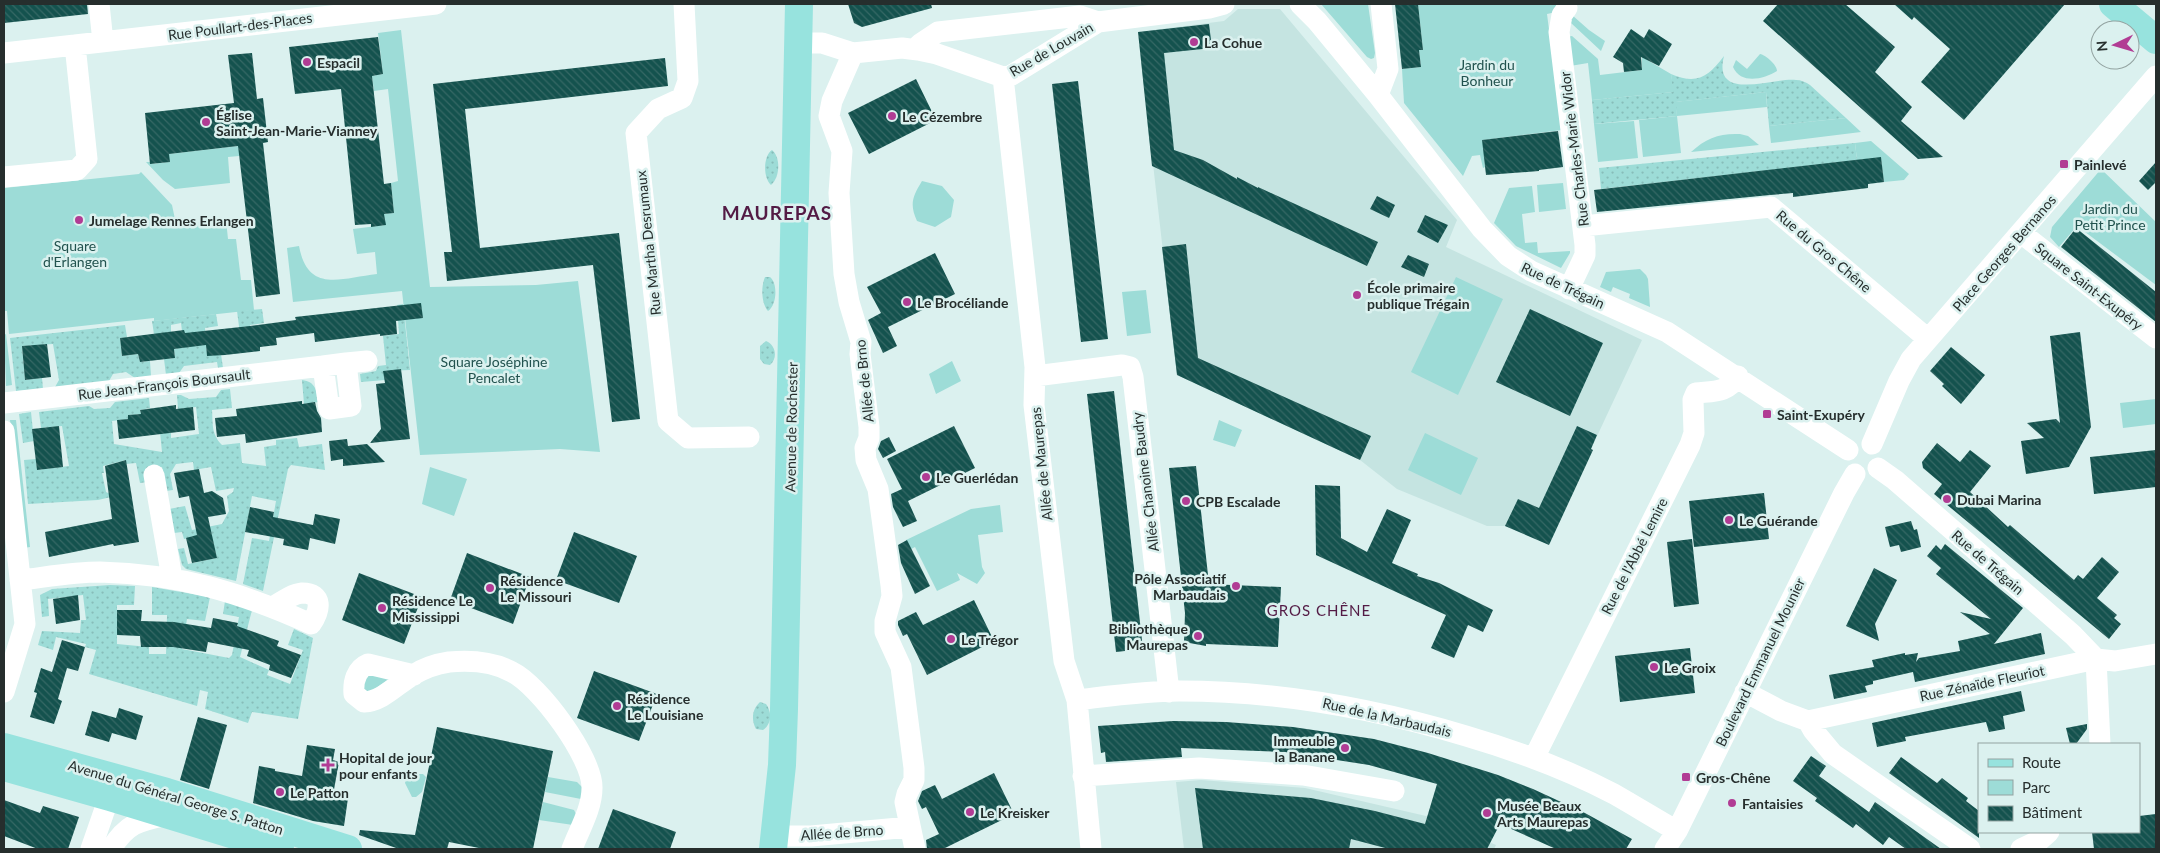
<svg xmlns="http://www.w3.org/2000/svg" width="2160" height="853" viewBox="0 0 2160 853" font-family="Lato,sans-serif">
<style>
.built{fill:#c5e4e1}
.green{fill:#9ddcd7}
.garden{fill:url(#garden-dots)}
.building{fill:url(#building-back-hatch)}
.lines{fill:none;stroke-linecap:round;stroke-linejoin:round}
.minor{stroke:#fff;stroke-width:21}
.major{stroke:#97e3de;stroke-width:28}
.poi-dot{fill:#b13c94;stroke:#dbf1ef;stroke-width:2}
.labels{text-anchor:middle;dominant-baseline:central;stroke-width:5;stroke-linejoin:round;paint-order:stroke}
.street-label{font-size:14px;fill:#262e2d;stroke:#dbf1ef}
.poi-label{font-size:14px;font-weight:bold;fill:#262e2d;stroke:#dbf1ef;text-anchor:start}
.park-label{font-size:14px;fill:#21524e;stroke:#dbf1ef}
.neighbourhood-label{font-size:15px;letter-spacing:1px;fill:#531b45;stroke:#dbf1ef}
.district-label{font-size:19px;font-weight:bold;letter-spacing:1px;fill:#531b45;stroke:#dbf1ef}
</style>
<defs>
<pattern id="garden-dots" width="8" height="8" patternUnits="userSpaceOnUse" patternTransform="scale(1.25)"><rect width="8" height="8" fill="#9ddcd7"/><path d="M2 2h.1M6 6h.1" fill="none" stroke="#87bdb9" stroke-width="1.8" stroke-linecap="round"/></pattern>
<pattern id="building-back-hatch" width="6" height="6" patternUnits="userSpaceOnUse" patternTransform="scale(1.25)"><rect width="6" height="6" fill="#14524e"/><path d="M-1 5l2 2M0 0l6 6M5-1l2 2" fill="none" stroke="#366865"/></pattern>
</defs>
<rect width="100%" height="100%" fill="#dbf1ef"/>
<!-- built -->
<path class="built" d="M1238 9H1280L1457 220 1446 247 1642 340 1591 449 1549 544 1505 526H1487L1397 489 1360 460 1177 375 1138 32 1224 21Z
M1201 780 1305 788 1426 816 1496 845 1494 849H1184L1176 782Z"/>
<!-- green -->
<path class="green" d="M1321 4H1368L1375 53 1374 58 1371 59 1367 57Z
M1418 4H1560L1556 12 1547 14 1562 130 1483 140 1485 167 1483 168 1480 155 1472 156 1463 176 1404 103 1402 69 1421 67 1419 50H1423Z
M1572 15 1589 30 1605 41 1601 51 1571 23Z
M401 30 430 287 536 285 578 281 600 452 560 449 420 455 402 291 293 302 287 248 299 246C308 294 341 278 377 274L375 252 357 254 353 229 385 225 384 214 394 213 391 183 398 181 388 89 374 91 372 76 383 74 378 33Z
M1572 36 1598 59 1600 75 1642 70V57L1671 74 1674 92 1592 100 1588 63 1564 67 1560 38Z
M1760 54C1766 55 1777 65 1777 71 1764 79 1741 85 1733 67L1736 60 1747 69Z
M1766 92 1767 107 1677 116 1681 153 1643 157 1639 120 1677 116 1675 102Z
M1846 118 1861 132 1771 143 1769 126Z
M1634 121 1638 158 1598 162 1594 124Z
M1740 134 1748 136 1759 145 1691 152C1706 138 1720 133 1740 134Z
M1871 141 1909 174 1904 180 1884 182 1881 158 1857 160 1855 143Z
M239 146V156L228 157 230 183 175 189 163 180 146 162H152V164L169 162V154Z
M2101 169 2156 222V285L2077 226 2059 247 2050 237 2052 227Z
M141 172 172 205 176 224 226 220 228 239H236L241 280H251L254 310 154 321V318L9 334 7 311H4V188L139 174Z
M922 181 942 186 954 200 951 217 935 227 917 221C909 204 913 196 922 181Z
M1563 183 1566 209 1539 212 1537 185Z
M1532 186 1535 212 1522 214 1525 243 1537 242 1538 253 1570 251V253L1561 268 1516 246 1494 223 1509 188Z
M1640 269 1646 275 1648 279 1650 307 1629 298 1630 294 1613 287 1611 292 1600 287 1606 272Z
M1456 277 1503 299 1458 395 1411 372Z
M1146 290 1151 333 1127 336 1122 292Z
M6 334 12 385 6 386 4 335Z
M952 361 961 381 936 394 929 374Z
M2156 399V424L2123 428 2120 403Z
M10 420H16L30 547 24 548Z
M1219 420 1242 430 1235 447 1213 440Z
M1425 433 1478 458 1461 495 1408 470Z
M430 467 467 479 454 516 422 504Z
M1000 505 1003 532 978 535 982 567 985 573 977 584 957 573 960 580 937 591 915 547 911 549 906 540 971 509Z
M366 675 393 676 366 695 361 683Z
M407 774H423L426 777 422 792 416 797H412L405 783Z
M548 777 577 782 586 791 581 799 545 792Z
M543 802 574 810 577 816 573 825 539 820Z"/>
<!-- garden -->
<path class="garden" d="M1724 56C1712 103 1774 77 1796 80 1801 80 1806 82 1810 85L1846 118 1769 126 1766 92 1676 102 1677 116 1594 124 1592 100 1673 92 1671 74C1697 85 1708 77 1724 56Z
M1855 143 1857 160 1601 189 1599 168Z
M772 150C781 157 780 178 771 185 763 178 763 156 772 150Z
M765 277H770C778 283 777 305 768 311 761 303 761 286 765 277Z
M403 304 410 370 384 371 385 380 361 382 360 374 376 371 378 366 386 365 383 336 399 334 397 305Z
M262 309 264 323 250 325 251 333 240 334 237 311Z
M216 314 218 326 205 328 207 355 221 354 223 368H218L217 362 184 366 179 373 166 375 164 359 175 358 174 349 186 347 184 331H182L181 323 171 325V332L155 341 152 321Z
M125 325 127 337 120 338 122 356 138 354 140 362 150 361 151 376 135 378 126 372 113 374 109 381 55 387 59 380 53 344 22 346 25 380 42 378 43 389 16 391 10 338Z
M766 341C776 345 778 358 770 365L764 364 760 359V346Z
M302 380C316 382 316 390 319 402L304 404Z
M230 389 232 408 212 410C213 424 211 434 222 445L240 443 242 463 266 466 264 447 276 445V440L297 438 299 447 322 444 325 470 291 465 288 469 263 591 243 584 252 538 269 541 276 501 252 496 236 581 186 569 182 565 178 549 184 548 188 564 217 558 211 533 184 539 182 532 174 533 169 509 185 506 192 530 222 524 229 511 227 496 233 492 234 488 216 491 211 467 194 470 193 462 176 464 170 474 173 490 166 491 162 467 145 469 147 482 140 483 136 463 126 464V460L103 466 104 473H102L106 492 110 494 111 497 98 500 28 504 24 460 36 459 37 470 69 466 62 426 41 428 39 412 89 406 94 409 110 408 115 402 149 398 150 408 140 410 141 414 128 415V419L112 421 114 444 162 452 160 432H171V438L199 434 196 407 178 409 177 395H181L189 399 216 397 221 390Z
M31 412 34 441 23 443 19 414Z
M110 585 135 586 134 605H117V644L149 647V654H166L167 615H152V587L210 597 205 621 187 619 182 649 229 658 232 655 239 617 223 614 225 601 252 610 240 657 269 670 267 675 290 684 303 650 288 645 294 629 313 638 298 719 252 712 248 723 205 709 208 692 200 690 197 706 89 674 96 650 85 647 86 644 56 637 53 650 38 645 42 631 80 633 81 620H86L83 595 48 599 49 616 42 617 40 595 52 589Z
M760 702 766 704C772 712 772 724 763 730L756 729C751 720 752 709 760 702Z"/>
<!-- building -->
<path class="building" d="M4 4H87L88 14 4 23Z
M848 4H931L932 8 862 27 854 23Z
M1395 4H1418L1423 50H1419L1421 67 1402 69Z
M1778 4H1845L1895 47 1875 72 1912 107 1901 121 1943 157 1918 159 1763 21Z
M1894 4H2065L1964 120 1921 82 1950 49 1914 17 1912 20Z
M1209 24 1212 48 1164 53 1174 150 1203 160 1237 179V177L1258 188V187L1378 242 1367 266 1152 166 1138 32Z
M1631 29 1644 38 1649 29 1672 44 1659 66 1641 57 1642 70 1624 72 1623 63 1613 57Z
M378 37 383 74 372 76 384 184 391 183 394 213 384 214 386 225 371 227V224L355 225 341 89 295 94 289 47Z
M252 53 257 99 263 98 268 142 263 143 280 294 256 297 238 146 169 154 170 162 150 164 145 113 234 103 228 55Z
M665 58 668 86 465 109 480 248 619 233 640 419 612 422 593 265 447 281 444 252H452L433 84Z
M916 79 936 120 869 154 848 113Z
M1078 81 1108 339 1081 342 1052 84Z
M1558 131 1563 167 1539 170V171L1486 175 1482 140Z
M1881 157 1884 182 1868 184V188L1793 197V193L1770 195 1597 212 1594 190Z
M2156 162V182L2148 190 2139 181Z
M1377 196 1395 205 1389 218 1370 209Z
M1425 215 1448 225 1438 243 1417 232Z
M2076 228 2156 292V322L2061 247Z
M1186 244 1198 358 1371 436 1360 460 1177 375 1162 247Z
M935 253 955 294 888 327 897 346 883 353 868 320 881 313 867 287Z
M1408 255 1429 264 1424 277 1401 267Z
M421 303 423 318 396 321 397 334 380 336V334L315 342 314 333 276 338 277 345 260 347V351L225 355 207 356 206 345 174 349 175 358 140 362 138 354 122 356 120 338 184 330 185 333 250 326 296 320 295 317Z
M1530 309 1603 343 1570 416 1496 382Z
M2080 332 2091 427 2069 467 2026 474 2021 441 2044 438 2027 423 2056 419 2060 423 2050 336Z
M47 344 51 377 25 380 22 346Z
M1951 347 1985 375 1961 404 1942 386 1944 384 1930 371Z
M401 369 410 439 370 443 381 429 376 384 385 383 383 371Z
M1114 391 1143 649 1116 652 1087 394Z
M302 401V404L315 402 317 411 321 418 322 432 246 443 245 434 217 437 215 418 237 416 236 409Z
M176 405V409L193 407 195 430 119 439 117 420 128 419V415L141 414 140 410Z
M59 426 63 467 37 470 32 429Z
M954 426 975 468 908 501 917 521 903 527 893 507 891 494 902 489 887 459Z
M1577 426 1597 435 1591 449 1593 450 1549 545 1505 526 1518 499 1539 508Z
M889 437 896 451 883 458 878 449 881 441Z
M347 439 348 446 367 444 385 462 343 466V459L331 461 329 441Z
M1937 443 1960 462 1970 450 1991 466 1970 492 2008 527 2010 525 2074 580 2078 575 2083 579 2102 557 2119 572 2097 598 2117 615 2114 618 2121 624 2109 639 1934 494 1942 484 1923 468 1922 462Z
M2156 450V487L2094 494 2090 457Z
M126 460 139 542 114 546 113 544 49 557 45 532 112 519 105 466Z
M1196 466 1209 584 1281 587 1278 647 1206 644V646L1184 642 1185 613 1169 468Z
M199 469 204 493 212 491 223 498 226 514 208 517 217 558 192 563 186 538 197 535 189 496 179 498 174 473Z
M1315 485 1340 486 1341 538 1367 552 1387 509 1411 520 1392 563 1418 574 1417 576 1439 583 1493 610 1483 632 1468 625 1454 658 1431 648 1446 615 1316 555Z
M1764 493 1769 539 1694 547 1689 501Z
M250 507 274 512 273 517 313 525 315 514 340 519 335 544 310 538 308 550 283 545 284 539 245 532Z
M1911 521 1914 530 1917 529 1921 547 1901 552 1899 545 1890 547 1885 527Z
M574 532 637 556 619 603 556 580Z
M1692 539 1699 604 1674 607 1667 542Z
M907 540 930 586 915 594 901 563 898 545Z
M1945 544 2023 608 1994 644 2041 633 2045 654 1915 682 1913 672 1873 681V684L1865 686 1867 692 1834 699 1829 675 1874 667 1872 660 1905 653V655L1918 653 1916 662 1919 658 1960 651 1958 641 1990 634 1960 612 1991 619 1936 574 1941 568 1927 556 1936 545 1941 550Z
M467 553 530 577 513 624 450 600Z
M1874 568 1897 580 1875 624 1879 641 1846 626Z
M359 573 422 597 404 644 342 620Z
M78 595 80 620 56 624 53 599Z
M974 600 994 641 927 675 907 634 903 636 898 625V621L916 612 923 625Z
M117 610H142L141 621 174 622 211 628 213 618 238 623 237 626 279 641 277 646 301 655 291 678 269 670 270 665 247 656 249 650 208 642 206 652 173 647H141L140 636 117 635Z
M62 640 85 647 78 671 67 668 58 699 62 701 54 724 30 717 37 693 34 692 41 668 52 672Z
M1690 648 1695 693 1620 702 1615 656Z
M594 671 657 694 639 741 577 718Z
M2021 691 2025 711 2003 716 2005 729 1989 732 1986 722 1905 737 1906 741 1877 747 1872 723Z
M119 708 143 716 136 740 112 733 109 742 85 735 92 711 116 718Z
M198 717 227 725 209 789 180 780Z
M1173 721 1226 722 1293 727 1374 739 1428 753 1498 775 1533 789 1585 813 1632 839 1626 849H1556L1500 824 1487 849H1389L1351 839 1349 849H1203L1195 788 1311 798 1375 811 1425 824 1437 784 1369 765 1285 752 1181 748 1182 757 1106 762 1105 752 1101 753 1098 726Z
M2087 724V729L2076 744H2070L2066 728Z
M437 727 553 751 533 849H484L449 842 447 849H399L359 835 360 830 415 835Z
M307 745 335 749 333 760 339 762 333 795 348 798 344 826 313 821 253 803 259 766 275 769V771L302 776Z
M1811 756 1826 766 1819 776 1869 812 1875 802 1941 849H1906L1889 837 1883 845 1856 824 1853 828 1815 801 1817 798 1793 781Z
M1901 757 1937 783 1942 778 1968 798 1966 801 1979 811V838L1889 773Z
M994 773 1014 814 943 849H927L926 840 939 834 926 807 922 809 918 801 922 791 935 785 942 799Z
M4 800 40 813 43 806 79 817 68 849H38L4 836Z
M613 809 676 832 670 849H598Z
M2156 814V849H2094L2092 832H2139V816Z"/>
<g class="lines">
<!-- minor -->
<path class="minor" d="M99 4 103 42
M684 4 688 81 682 98 658 109 636 133 668 421 688 438 749 437
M1300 4 1317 21 1378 95 1482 229 1508 256 1531 271 1667 332 1848 450
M1567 8 1562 15 1559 32 1585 245V255L1569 289
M799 43H822L853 53 902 48 918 50 937 54 1003 77 1010 76 1098 22 1209 8 1224 4
M918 50 920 44 938 32 1080 16 1098 22
M4 53 75 45
M853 53 832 101 829 116 842 151 839 193 844 274 849 302 861 342 860 354 869 427V438L865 448 866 460 878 489 891 585 892 596 885 621V632L901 667 914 768V780L907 794 905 802 915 849
M1003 77 1035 367 1034 405 1064 661 1077 700 1091 849
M1378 95 1388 69 1381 4
M4 177 77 170 87 159 75 45 436 4
M1583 226 1771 207 1928 339
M2021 233 2156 338
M346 363 351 406 329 409 323 366Z
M346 363 367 361
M1035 376 1122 365 1130 367 1133 377 1169 692
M4 403 323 366
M4 431 25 624 4 692
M1872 444 1899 381 1911 359 2156 76
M1878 468 1895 480 2073 635 2096 659
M154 475 172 578
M20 580C46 577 74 572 100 572 179 574 240 592 311 624 320 611 324 593 302 593 292 594 281 602 273 607
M2096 659 2100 744
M414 675 368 664C356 669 353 682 354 694L364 702C383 701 397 684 413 675 424 668 436 664 449 662 470 660 494 662 512 672 539 685 593 758 592 788 592 809 579 830 572 849
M1745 692 1781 711 1808 721 1813 730 1833 754 1970 849
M1077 700C1111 696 1145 691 1179 691 1277 691 1373 708 1466 736 1517 751 1568 770 1614 794 1635 806 1656 819 1677 831
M1808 721 2096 659 2115 661 2156 654
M1534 758 1690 445 1694 433 1693 400 1696 393C1715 391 1727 393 1738 376
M1083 776 1199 768 1303 775 1394 791
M775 836H811L910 827
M91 849 114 783
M111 849C127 823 139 821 167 815
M1665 849 1677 831 1844 493 1855 474
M2021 849 2040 840 2049 832"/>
<!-- major -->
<path class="major" d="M2113 4 2156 40
M4 747 167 792 348 849
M4 767 110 797 280 849
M773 849 782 765 784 709 799 4"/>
</g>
<!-- markers -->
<g class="poi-dot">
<circle cx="1194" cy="42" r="5"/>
<circle cx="307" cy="62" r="5"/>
<circle cx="892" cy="116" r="5"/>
<circle cx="206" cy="122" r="5"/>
<rect x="2059" y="159" width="10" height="10" rx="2.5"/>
<circle cx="79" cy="220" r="5"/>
<circle cx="1357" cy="295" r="5"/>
<circle cx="907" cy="302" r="5"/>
<rect x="1762" y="409" width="10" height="10" rx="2.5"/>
<circle cx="926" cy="477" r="5"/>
<circle cx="1947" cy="499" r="5"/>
<circle cx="1186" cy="501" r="5"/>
<circle cx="1729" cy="520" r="5"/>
<circle cx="1236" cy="586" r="5"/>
<circle cx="490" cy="588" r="5"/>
<circle cx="382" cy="608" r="5"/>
<circle cx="1198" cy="636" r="5"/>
<circle cx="951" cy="639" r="5"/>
<circle cx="1654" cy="667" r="5"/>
<circle cx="617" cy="706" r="5"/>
<circle cx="1345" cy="748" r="5"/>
<path d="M325.5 757.5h5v5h5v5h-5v5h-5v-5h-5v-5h5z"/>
<rect x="1681" y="772" width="10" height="10" rx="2.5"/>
<circle cx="280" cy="792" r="5"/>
<circle cx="1732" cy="803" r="5"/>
<circle cx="970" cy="812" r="5"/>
<circle cx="1487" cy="813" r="5"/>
</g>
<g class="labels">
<!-- street labels -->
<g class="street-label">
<text transform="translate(240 26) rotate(-7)">Rue Poullart-des-Places</text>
<text transform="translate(1051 49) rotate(-30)">Rue de Louvain</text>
<text transform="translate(1574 149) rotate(-97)">Rue Charles-Marie Widor</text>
<text transform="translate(648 243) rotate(-96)">Rue Martha Desrumaux</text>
<text transform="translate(1824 251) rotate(40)">Rue du Gros Chêne</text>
<text transform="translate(2004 253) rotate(-49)">Place Georges Bernanos</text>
<text transform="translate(1563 285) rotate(25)">Rue de Trégain</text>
<text transform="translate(2089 286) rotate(38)">Square Saint-Exupéry</text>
<text transform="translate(864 381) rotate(-96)">Allée de Brno</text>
<text transform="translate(164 384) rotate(-7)">Rue Jean-François Boursault</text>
<text transform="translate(791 427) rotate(-89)">Avenue de Rochester</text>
<text transform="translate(1041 464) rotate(-96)">Allée de Maurepas</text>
<text transform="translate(1145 482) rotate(-97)">Allée Chanoine Baudry</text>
<text transform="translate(1634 556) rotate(-63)">Rue de l'Abbé Lemire</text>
<text transform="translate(1988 562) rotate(41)">Rue de Trégain</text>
<text transform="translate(1760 662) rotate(-64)">Boulevard Emmanuel Mounier</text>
<text transform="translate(1982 683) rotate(-12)">Rue Zénaïde Fleuriot</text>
<text transform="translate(1387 717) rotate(13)">Rue de la Marbaudais</text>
<text transform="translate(176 797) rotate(17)">Avenue du Général George S. Patton</text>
<text transform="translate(842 832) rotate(-4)">Allée de Brno</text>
</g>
<!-- poi labels -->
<g class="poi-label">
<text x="1204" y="42">La Cohue</text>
<text x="317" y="62">Espacil</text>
<text x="216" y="114">Église<tspan x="216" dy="16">Saint-Jean-Marie-Vianney</tspan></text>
<text x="902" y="116">Le Cézembre</text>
<text x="2074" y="164">Painlevé</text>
<text x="89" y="220">Jumelage Rennes Erlangen</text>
<text x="1367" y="287">École primaire<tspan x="1367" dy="16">publique Trégain</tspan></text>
<text x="917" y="302">Le Brocéliande</text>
<text x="1777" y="414">Saint-Exupéry</text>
<text x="936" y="477">Le Guerlédan</text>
<text x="1957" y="499">Dubai Marina</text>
<text x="1196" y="501">CPB Escalade</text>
<text x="1739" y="520">Le Guérande</text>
<text x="1226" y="578" text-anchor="end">Pôle Associatif<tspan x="1226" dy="16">Marbaudais</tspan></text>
<text x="500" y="580">Résidence<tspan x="500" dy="16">Le Missouri</tspan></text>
<text x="392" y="600">Résidence Le<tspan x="392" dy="16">Mississippi</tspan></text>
<text x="1188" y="628" text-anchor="end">Bibliothèque<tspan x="1188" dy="16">Maurepas</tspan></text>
<text x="961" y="639">Le Trégor</text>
<text x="1664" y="667">Le Groix</text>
<text x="627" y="698">Résidence<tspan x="627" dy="16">Le Louisiane</tspan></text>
<text x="1335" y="740" text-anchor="end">Immeuble<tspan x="1335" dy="16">la Banane</tspan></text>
<text x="339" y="757">Hopital de jour<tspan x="339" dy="16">pour enfants</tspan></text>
<text x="1696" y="777">Gros-Chêne</text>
<text x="290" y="792">Le Patton</text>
<text x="1742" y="803">Fantaisies</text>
<text x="1497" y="805">Musée Beaux<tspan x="1497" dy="16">Arts Maurepas</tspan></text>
<text x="980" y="812">Le Kreisker</text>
</g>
<!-- park labels -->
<g class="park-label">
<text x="1487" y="64">Jardin du<tspan x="1487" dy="16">Bonheur</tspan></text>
<text x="2110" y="208">Jardin du<tspan x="2110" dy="16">Petit Prince</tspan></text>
<text x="75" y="245">Square<tspan x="75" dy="16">d'Erlangen</tspan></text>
<text x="494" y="361">Square Joséphine<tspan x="494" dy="16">Pencalet</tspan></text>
</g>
<!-- neighbourhood labels -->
<g class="neighbourhood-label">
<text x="1319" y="610">GROS CHÊNE</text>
</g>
<!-- district labels -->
<g class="district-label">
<text x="777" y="212">MAUREPAS</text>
</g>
</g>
<!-- border -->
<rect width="2160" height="853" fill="none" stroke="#262e2d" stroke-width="10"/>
<!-- legend -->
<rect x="1978" y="743" width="162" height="90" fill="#dbf1ef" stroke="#93a3a1"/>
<rect x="1988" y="759" width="25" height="8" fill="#97e3de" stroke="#93a3a1"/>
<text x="2022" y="768" font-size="15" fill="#262e2d">Route</text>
<rect x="1988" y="780" width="25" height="15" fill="#9ddcd7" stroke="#93a3a1"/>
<text x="2022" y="793" font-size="15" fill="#262e2d">Parc</text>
<rect x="1988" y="806" width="25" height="15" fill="url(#building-back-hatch)" stroke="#93a3a1"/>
<text x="2022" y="818" font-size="15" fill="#262e2d">Bâtiment</text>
<!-- north arrow -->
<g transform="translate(2115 45) rotate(265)"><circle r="24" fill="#dbf1ef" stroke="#93a3a1"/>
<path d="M0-4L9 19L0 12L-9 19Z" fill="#b13c94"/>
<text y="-8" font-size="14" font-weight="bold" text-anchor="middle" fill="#262e2d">N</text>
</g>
</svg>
